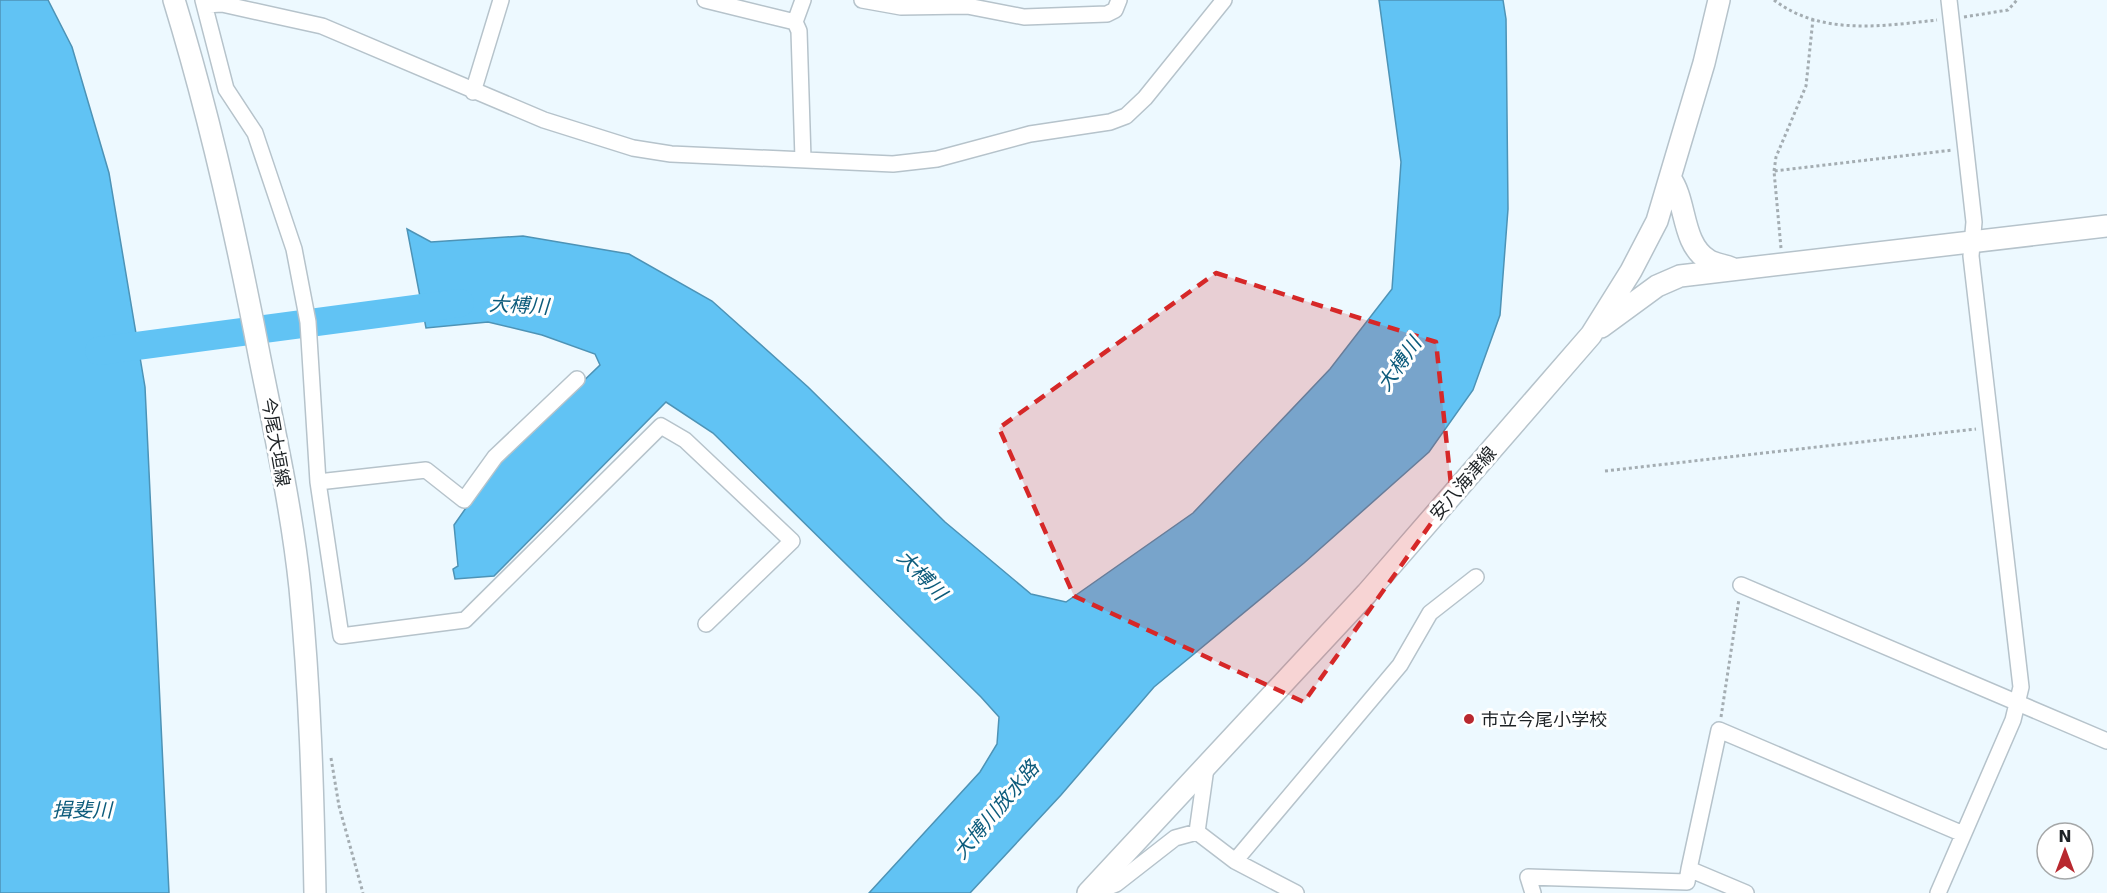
<svg xmlns="http://www.w3.org/2000/svg" width="2107" height="893" viewBox="0 0 2107 893" font-family="'DejaVu Sans','Noto Sans JP',sans-serif">
<style>
.water{fill:#61c3f4;stroke:#4d93b6;stroke-width:1.5}
.lines{fill:none;stroke-linecap:round;stroke-linejoin:round}
.river{stroke:#61c3f4;stroke-width:28}
.street-casing{stroke:#b6c3cb;stroke-width:18}
.secondary-casing{stroke:#b6c3cb;stroke-width:24}
.path{stroke:#a4adb2;stroke-width:3;stroke-dasharray:3 3;stroke-linecap:butt}
.street{stroke:#fff;stroke-width:15}
.secondary{stroke:#fff;stroke-width:21}
.marked{fill:#d62828;fill-opacity:0.2;stroke:#d62828;stroke-width:4.5;stroke-dasharray:12 8;stroke-linejoin:round}
.poi-dot{fill:#b8282f;stroke:#fff;stroke-width:2}
.labels{text-anchor:middle;dominant-baseline:central;stroke-width:6;stroke-linejoin:round;paint-order:stroke}
.street-label{font-size:18px;fill:#1d2225;stroke:#fff}
.poi-label{font-size:18px;fill:#1d2225;stroke:#fff;text-anchor:start}
.water-label{font-size:20px;font-style:italic;fill:#0d5c7c;stroke:#fff}
</style>
<rect width="100%" height="100%" fill="#edf9ff"/>
<!-- water -->
<path class="water" d="M0 0H48L72 47 109 173 145 387 169 893H0Z
M1379 0H1503L1506 19 1508 209 1500 315 1473 390 1429 452 1304 563 1154 687 1061 795 970 893H869L980 772 997 744 999 717 981 697 713 433 666 402 494 576 455 579 453 569 458 566 454 525 496 465 600 365 595 354 542 335 488 322 426 328 407 229 431 242 523 236 629 254 712 301 808 387 945 522 1031 594 1066 602 1193 513 1330 369 1392 289 1401 162Z"/>
<g class="lines">
<!-- river -->
<path class="river" d="M99 351 460 303"/>
<!-- street casing -->
<g class="street-casing">
<path id="street" d="M203 0 226 89 255 133 294 249 308 322 318 482
M705 0 795 22 803 0
M862 0 901 7 967 6 1024 17 1107 14 1115 10 1119 0
M205 5 222 4 322 26 544 120 633 148 671 154 893 164 937 159 1030 134 1110 122 1126 116 1145 98 1224 0
M795 22 799 31 803 159
M473 92 501 0
M577 379 495 457 464 500 426 470 318 482 341 636 465 620 661 426 685 440 792 541 706 624
M1741 585 2107 741
M1197 832 1206 768
M1235 861 1400 665 1430 613 1476 577
M1093 893 1116 884 1175 838 1197 832 1235 861 1296 893
M1533 893 1528 877 1687 882 1689 869
M1746 893 1689 869 1719 730 1963 834
M1938 893 2013 720 2021 687 1971 256 1974 222 1949 0"/>
</g>
<!-- secondary casing -->
<g class="secondary-casing">
<path id="secondary" d="M174 0C210 117 237 238 260 359 275 434 292 511 300 588 310 690 313 791 315 893
M1670 178C1687 201 1681 243 1708 260 1714 264 1724 265 1731 268
M1601 327 1657 286 1680 276 2107 226
M1088 893 1367 593 1591 335 1631 271 1657 221 1704 63 1719 0"/>
</g>
<!-- path -->
<path class="path" d="M1774 0C1821 36 1883 26 1937 20
M1964 17 2008 10 2017 0
M1774 171 1776 157 1806 86 1813 19
M1781 248 1774 171 1953 150
M1605 471 1976 429
M1721 717 1739 599
M331 758 339 806 363 893"/>
<!-- street -->
<use href="#street" class="street"/>
<!-- secondary -->
<use href="#secondary" class="secondary"/>
</g>
<!-- marked area -->
<path class="marked" d="M1216 273 1436 342 1452 494 1304 702 1074 596 999 428Z"/>
<!-- markers -->
<circle class="poi-dot" cx="1469" cy="719" r="6"/>
<g class="labels">
<!-- street labels -->
<g class="street-label">
<text transform="translate(276 442) rotate(80)">今尾大垣線</text>
<text transform="translate(1463 483) rotate(-49)">安八海津線</text>
</g>
<!-- poi labels -->
<g class="poi-label">
<text x="1481" y="719">市立今尾小学校</text>
</g>
<!-- water labels -->
<g class="water-label">
<text transform="translate(519 305) rotate(3)">大榑川</text>
<text transform="translate(1399 364) rotate(-55)">大榑川</text>
<text transform="translate(922 575) rotate(46)">大榑川</text>
<text x="82" y="810">揖斐川</text>
<text transform="translate(996 810) rotate(-50)">大博川放水路</text>
</g>
</g>
<!-- north arrow -->
<g transform="translate(2065 851)"><circle r="28" fill="#ffffff" stroke="#a5a7a8" stroke-width="1.5"/>
<path d="M0-4.5L10 22L0 15L-10 22Z" fill="#b8282f"/>
<text y="-9" font-size="16" font-weight="bold" text-anchor="middle" fill="#1d2225">N</text>
</g>
</svg>
